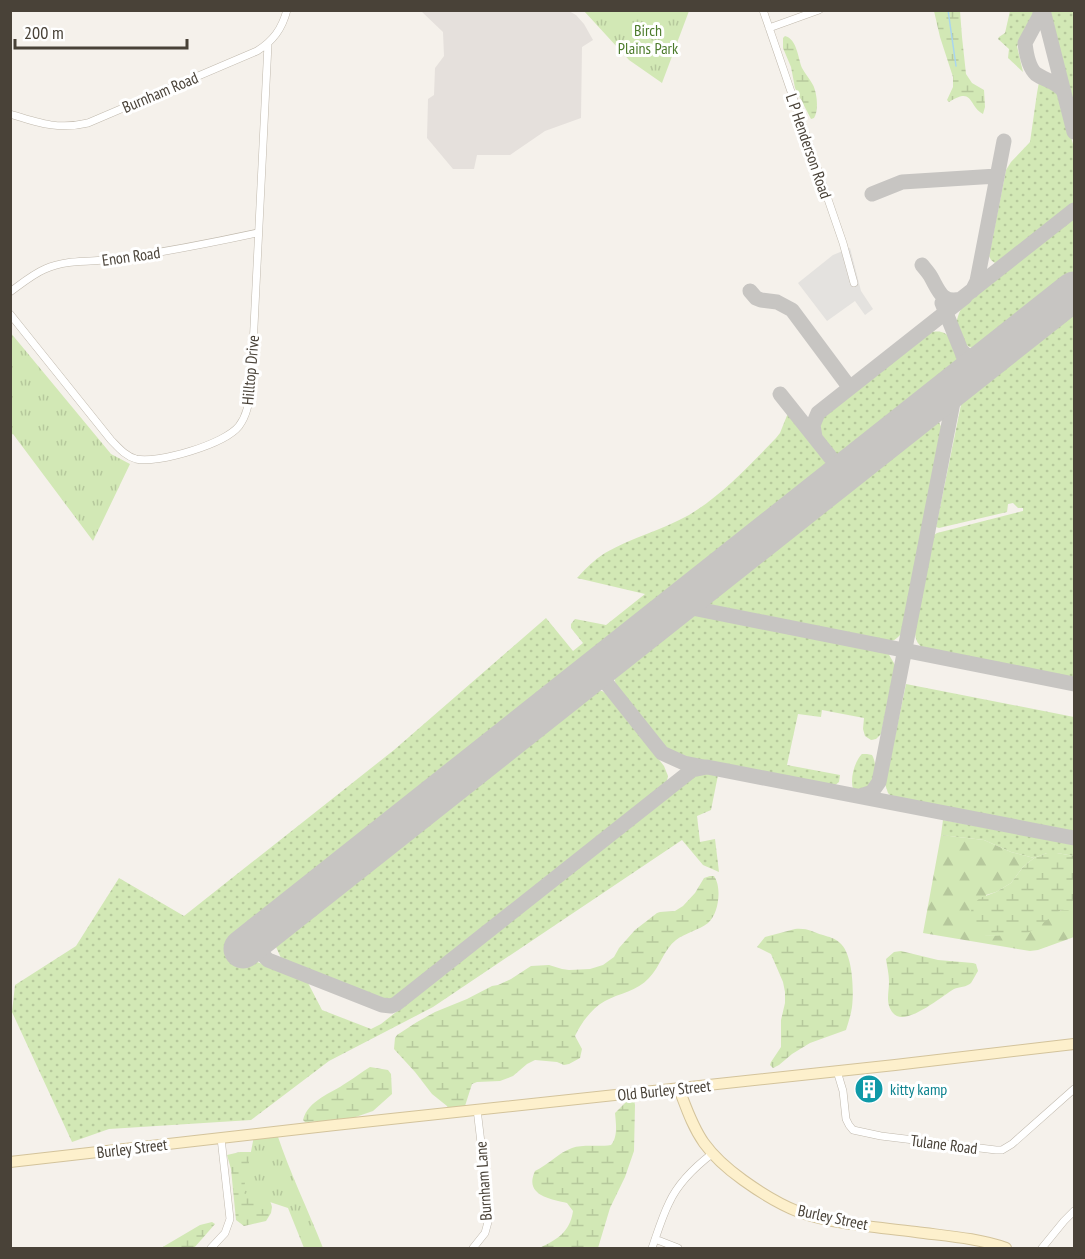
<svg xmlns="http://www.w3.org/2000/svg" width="1085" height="1259" viewBox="0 0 1085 1259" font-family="'PT Sans Narrow',sans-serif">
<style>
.industrial{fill:#e5e0dc}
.grass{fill:url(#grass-dots)}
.forest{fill:url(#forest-firs)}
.wetland{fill:url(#wetland-marsh)}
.park{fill:url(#park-tufts)}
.parking{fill:#e4e2df}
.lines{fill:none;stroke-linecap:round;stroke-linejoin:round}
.stream{stroke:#a9d5ef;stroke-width:1.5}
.taxiway{stroke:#c7c5c2;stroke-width:15}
.runway{stroke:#c7c5c2;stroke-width:39}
.street-casing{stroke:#c0b9ad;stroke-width:8}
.secondary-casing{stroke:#d3c39b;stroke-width:12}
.street{stroke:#fff;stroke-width:7}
.secondary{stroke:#fdf0cc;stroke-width:10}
.labels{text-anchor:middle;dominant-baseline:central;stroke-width:6;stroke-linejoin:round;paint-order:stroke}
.park-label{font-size:16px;fill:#4c7b2c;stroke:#fff}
.street-label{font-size:16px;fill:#494238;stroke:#fff}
.culture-label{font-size:16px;fill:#0d838f;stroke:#fff;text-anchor:start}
</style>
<defs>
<pattern id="grass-dots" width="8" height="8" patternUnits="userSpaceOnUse" patternTransform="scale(1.5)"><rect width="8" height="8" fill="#d2e8b5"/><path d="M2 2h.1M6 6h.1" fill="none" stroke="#b6c89c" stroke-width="1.8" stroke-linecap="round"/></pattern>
<pattern id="forest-firs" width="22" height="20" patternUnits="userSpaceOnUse" patternTransform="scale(1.5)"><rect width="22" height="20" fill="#d2e8b5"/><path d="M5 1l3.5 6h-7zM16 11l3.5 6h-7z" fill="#b6c89c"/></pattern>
<pattern id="wetland-marsh" width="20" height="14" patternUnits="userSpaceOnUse" patternTransform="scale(1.5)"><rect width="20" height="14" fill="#d2e8b5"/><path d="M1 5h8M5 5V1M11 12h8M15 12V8" fill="none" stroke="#b6c89c"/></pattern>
<pattern id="park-tufts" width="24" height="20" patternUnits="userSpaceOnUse" patternTransform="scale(1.5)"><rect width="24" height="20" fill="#d2e8b5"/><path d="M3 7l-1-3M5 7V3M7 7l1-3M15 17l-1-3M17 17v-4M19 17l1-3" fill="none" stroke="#b6c89c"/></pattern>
</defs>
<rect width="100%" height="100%" fill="#f5f1eb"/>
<!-- industrial -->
<path class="industrial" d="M567 10 576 15 584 24 593 40 582 47 581 118 545 131 510 155H477L474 169H453L427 138 428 99 434 95 435 68 444 56 443 32 421 11Z"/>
<!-- grass -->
<path class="grass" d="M1010 11H1037L1032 23 1017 46 1023 72 1008 58 1009 49 998 39 999 37 1005 33Z
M1048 11H1074V112L1049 13Z
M1041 79 1054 85 1059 91 1074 148V203L1070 208 1002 261 995 263 991 260 989 256 1006 170 1011 162 1030 142 1037 93 1039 82Z
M1074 216V274L984 346C971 351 966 347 960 335 958 330 956 326 957 320 958 315 960 310 963 306Z
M1074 308V679L927 650C918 646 915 640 915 631L934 535 937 533 1023 511V508H1018L1013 503 1008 504 1007 512 939 528 936 527 962 400 967 393Z
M930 332C932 332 939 331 941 332 955 335 960 355 957 367L850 452 845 454H836C824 441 814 432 825 414Z
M788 413 825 458V466L821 475 235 940 252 960 307 981 322 1010 371 1029 381 1024 696 774 704 773 718 775 711 810 697 816 700 842 715 839 719 872 703 865 682 840 433 1007 329 1061 251 1120 109 1129 72 1142 12 1012 15 985 76 946 119 878 184 916 394 750 546 618 573 651 583 643 571 628V624L575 619 606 625 645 594 577 578C585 569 594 560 605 553 631 538 662 530 689 515 722 495 749 466 776 438L780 433Z
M934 421 939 422 942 429 902 632C898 639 892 642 885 642L713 608 709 606 707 602 709 598Z
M690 614 888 653 895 665 881 734 876 739 871 740 865 736 863 729 864 718 822 710 821 717 798 714 787 765 840 775 839 782 834 786 688 757 675 753 666 747 616 685 614 677 617 670 685 616Z
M906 684 1074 717V833L892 797 888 793 885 784Z
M591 690 602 691 608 695 664 766 668 776 666 785 395 999 386 1000 281 958 276 947 279 938Z
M862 754H867L872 755C880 769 873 795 853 789 850 779 854 762 862 754Z
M943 820 1074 844V856L1057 853H1047L1034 858 1011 852 984 840 941 835Z"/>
<!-- forest -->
<path class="forest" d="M941 835 984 840 1011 852 1034 858 1023 867 1011 883 996 892 986 895 985 936 1000 935 1064 909 1074 910V937L1038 950 1030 951 923 933Z"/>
<!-- wetland -->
<path class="wetland" d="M934 11H960L962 37 966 74 972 83 984 90 985 107 983 114C968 106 974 86 949 102L947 100 953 87V77L940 37Z
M785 36C797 39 798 58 802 68 805 74 810 79 813 85 817 93 819 110 814 118L811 119 795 88 791 67 783 48V38Z
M1047 853H1057L1074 856V910H1061L1033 930 1024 935 982 936C973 926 969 917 972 905L980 898 996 892 1011 883 1023 867 1034 858Z
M710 876H714C722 887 719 914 708 923 699 930 685 933 676 940 664 949 660 967 649 978 637 991 620 993 605 1001 592 1008 581 1023 575 1036L582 1049 580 1058 569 1064 564 1065 557 1062 535 1060 527 1064 513 1076 500 1081 477 1082 472 1084 465 1106 450 1112 447 1106 432 1094 415 1072 394 1049 395 1038 397 1035 417 1022 435 1012 467 999 492 986 498 985 511 979 531 966 549 965 562 969 569 970 590 969 603 965 614 957 619 948 635 930 657 913 660 912 675 911 683 906 695 893 704 878Z
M795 929C809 928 811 932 823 935 829 937 835 938 840 943 853 954 854 991 852 1007 851 1015 848 1023 846 1030L810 1043 792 1054 779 1065 773 1068 770 1065 771 1062 781 1047V1020L785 1003V992L783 982 771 954 757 947 765 937Z
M901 951 938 960 973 963 976 964 978 971C976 974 973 980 971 983 967 987 959 987 954 989 942 996 905 1028 893 1013 885 1003 889 993 889 982 889 974 887 966 886 959L894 952Z
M370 1067 388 1070 391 1074 392 1094 373 1111 347 1120 305 1122 303 1120C308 1100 332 1093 346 1083 355 1078 361 1072 370 1067Z
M634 1100 635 1105 634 1151 625 1177 610 1208 598 1248H539C557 1240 570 1232 573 1211L567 1203C549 1199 524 1195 535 1171 548 1165 558 1153 572 1148 582 1144 599 1147 611 1145 618 1137 616 1124 615 1113L627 1101Z
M240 1152H255L272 1207 271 1213 266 1221 244 1226 236 1220 231 1169 227 1155Z
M212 1222 215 1224 194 1248H161L200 1225Z"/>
<!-- park -->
<path class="park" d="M584 11H689L662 83 629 60Z
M10 332 111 454 130 464 93 541 13 434 11 435Z
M277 1134C290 1173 308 1210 323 1248H304L288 1208 243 1193 254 1136Z"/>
<!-- parking -->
<path class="parking" d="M850 248 861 291 873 309 865 315 855 301 827 321 798 283 833 255Z"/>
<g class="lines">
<!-- stream -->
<path class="stream" d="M948 10 956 66"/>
<!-- taxiway -->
<path class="taxiway" d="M1041 10 1039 17 1025 43C1026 52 1028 67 1036 74 1046 81 1057 81 1064 92
M1043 10 1074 132
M872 194 902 182 997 176
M922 265C925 269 929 273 931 277 939 291 942 304 961 299L1074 210
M750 291 756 298 761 300 777 302 792 310 850 388
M972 291 977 281 1004 141
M942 303 965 360 966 369 960 382
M961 350C969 359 977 361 989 358
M780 394 835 463 838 470 835 481
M928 407C939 403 948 405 950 418
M815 437 813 425 818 413 965 297
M835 463 843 468 853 466
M677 605 1074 684
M596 670 662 753 684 763 704 767
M860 796 872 792 879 782 955 392 962 380
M262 935 259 951 268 960 382 1005 391 1006 396 1004 692 770 707 767 1074 838"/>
<!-- runway -->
<path class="runway" d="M243 949 1074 291"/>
<!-- street casing -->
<g class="street-casing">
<path id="street" d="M763 10 843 243 854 283
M769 28 819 10
M10 114C39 123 58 130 88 123L257 51C273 41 282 29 287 10
M10 292C21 284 33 274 45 269 67 259 94 262 117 259 164 252 211 243 257 233
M10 314 111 440C118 447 125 456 136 459 158 464 225 444 239 426 248 414 249 400 251 387L268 44
M837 1071 843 1091 846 1119 849 1125 853 1130 881 1136 996 1150H1002L1012 1144 1074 1089
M655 1239 678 1248
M211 1248 225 1233 230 1219 221 1138
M473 1248 485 1233 488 1222 487 1194 477 1109
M652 1248C657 1234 662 1217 669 1203 678 1183 696 1166 713 1153
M1042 1248 1064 1221 1074 1211"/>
</g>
<!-- secondary casing -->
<g class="secondary-casing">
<path id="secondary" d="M679 1089C686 1107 692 1126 704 1143 714 1157 729 1170 743 1180 761 1193 779 1204 799 1212 836 1225 878 1227 916 1232 946 1236 978 1238 1006 1248
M10 1162 335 1125 895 1065 1074 1044"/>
</g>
<!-- street -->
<use href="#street" class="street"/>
<!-- secondary -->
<use href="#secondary" class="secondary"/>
</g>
<!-- icons -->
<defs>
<g id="building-disc" transform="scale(1.5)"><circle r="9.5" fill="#0f9aa8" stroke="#fff"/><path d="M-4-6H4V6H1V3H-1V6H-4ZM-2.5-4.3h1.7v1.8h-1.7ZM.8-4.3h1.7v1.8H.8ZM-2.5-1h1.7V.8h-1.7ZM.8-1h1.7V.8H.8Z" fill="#fff"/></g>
</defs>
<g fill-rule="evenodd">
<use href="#building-disc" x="869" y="1089"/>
</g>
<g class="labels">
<!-- park labels -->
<g class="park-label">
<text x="648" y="30">Birch<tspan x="648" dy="18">Plains Park</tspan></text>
</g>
<!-- street labels -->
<g class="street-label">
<text transform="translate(160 92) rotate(-23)">Burnham Road</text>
<text transform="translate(809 146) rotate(71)">L P Henderson Road</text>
<text transform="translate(131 256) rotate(-8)">Enon Road</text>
<text transform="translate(250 370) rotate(-85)">Hilltop Drive</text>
<text transform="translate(664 1090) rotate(-6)">Old Burley Street</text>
<text transform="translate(944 1144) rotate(7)">Tulane Road</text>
<text transform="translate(132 1148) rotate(-7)">Burley Street</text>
<text transform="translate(483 1181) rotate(-94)">Burnham Lane</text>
<text transform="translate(833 1217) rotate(12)">Burley Street</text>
</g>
<!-- culture labels -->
<g class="culture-label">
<text x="890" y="1089">kitty kamp</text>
</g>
</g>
<!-- border -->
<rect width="1085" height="1259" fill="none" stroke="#494238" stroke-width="24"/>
<!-- scale -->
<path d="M15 39v9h172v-9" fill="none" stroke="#494238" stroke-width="3"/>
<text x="24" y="39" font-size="18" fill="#494238" stroke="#ffffff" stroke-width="4.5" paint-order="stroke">200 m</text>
</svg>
